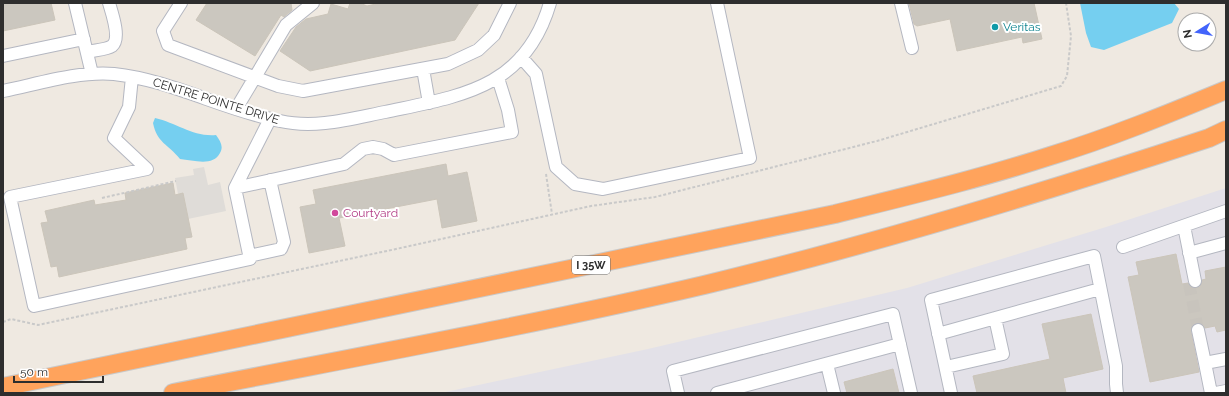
<svg xmlns="http://www.w3.org/2000/svg" width="1229" height="396" viewBox="0 0 1229 396" font-family="Raleway,sans-serif">
<style>
.industrial{fill:#e3e1e8}
.plaza{fill:#dfdcd8}
.water{fill:#75cff0}
.building{fill:#cbc7bf;stroke:#cbc5ba}
.lines{fill:none;stroke-linecap:round;stroke-linejoin:round}
.minor-tunnel{stroke:#c8c4bd;stroke-width:12;stroke-dasharray:12 6;stroke-linecap:butt}
.minor-casing{stroke:#b4b7c1;stroke-width:14}
.highway-casing{stroke:#c9c9c9;stroke-width:20}
.path{stroke:#c9c9c9;stroke-width:2;stroke-dasharray:3 2;stroke-linecap:butt}
.minor{stroke:#fff;stroke-width:12}
.highway{stroke:#ffa35c;stroke-width:18}
.culture-dot{fill:#0f9aa8;stroke:#fff;stroke-width:1.5}
.hotel-dot{fill:#d1479c;stroke:#fff;stroke-width:1.5}
.labels{text-anchor:middle;dominant-baseline:central;stroke-width:4;stroke-linejoin:round;paint-order:stroke}
.shield{fill:#fff;stroke:#6d6d6d;stroke-width:1}
.shield-label{font-size:11px;font-weight:bold;fill:#2e2e2e}
.culture-label{font-size:12px;fill:#0d838f;stroke:#fff;text-anchor:start}
.street-label{font-size:12px;fill:#2e2e2e;stroke:#fff}
.hotel-label{font-size:12px;fill:#b23c85;stroke:#fff;text-anchor:start}
</style>
<rect width="100%" height="100%" fill="#efe9e1"/>
<!-- industrial -->
<path class="industrial" d="M1226 188V393H441L648 349 907 288 1106 227Z"/>
<!-- plaza -->
<path class="plaza" d="M204 167 208 185 220 182 226 211 188 219 183 193 178 194 175 178 194 175 193 169Z"/>
<!-- water -->
<path class="water" d="M1080 3H1174L1179 9 1172 23 1104 50 1091 47 1086 33Z
M155 118C177 123 193 137 216 135 220 141 224 146 220 153 213 167 193 160 180 159 168 144 157 143 153 123Z"/>
<!-- building -->
<path class="building" d="M3 3H51L55 20 3 31Z
M207 3H291L292 10 284 17 281 15 255 56 196 20Z
M350 3H360L367 6 380 3H479L455 40 310 71 280 51 296 27 306 19 328 14 331 4 348 9Z
M909 3H1034L1042 39 1023 43 1022 37 957 51 950 19 917 26 914 24Z
M446 164 448 176 467 172 477 221 442 228 437 199 339 218 345 246 309 253 300 207 316 204 313 190Z
M173 183 175 195 183 193 192 237 185 238 187 249 59 277 57 266 51 267 41 223 48 222 45 211 94 200 95 205 126 200 125 193Z
M1176 254 1182 284 1188 283 1193 288 1200 287 1202 280 1206 279 1205 271 1226 267V330L1217 332 1215 326 1205 328 1201 323 1193 324 1191 332 1199 372 1150 382 1128 277 1139 275 1136 262Z
M1091 314 1103 369 1063 378 1066 393H977L973 376 1050 359 1042 324Z
M893 369 899 393H847L844 382Z"/>
<g class="lines">
<!-- minor-tunnel -->
<path class="minor-tunnel" d="M1189 283 1198 330"/>
<!-- minor casing -->
<g class="minor-casing">
<path id="minor" d="M75 3 92 74
M181 3 163 31 168 45 278 86 303 91 448 64 478 50 494 35 510 3
M901 3 912 48
M87 52C94 50 106 50 112 46 121 39 112 13 109 3
M3 56 84 39
M521 57 536 74 556 167 575 184 603 189 750 158 717 3
M423 69 429 103
M132 77 129 107 114 138 147 169 10 197 34 306 250 259 235 188
M3 91C38 84 77 71 114 74 171 80 223 110 280 121 315 129 350 119 385 112 460 96 525 89 550 3
M236 109 286 25 313 3
M270 119 235 188 344 164 363 149 373 147 383 149 394 155 512 132 508 110 498 78
M1184 226 1195 281
M1123 247 1226 211
M1189 253 1226 243
M249 256 281 249 284 242 270 180
M1198 330 1205 363
M938 334 1100 289
M827 364 834 393
M946 367 1003 354 995 318
M678 393 673 371 893 314 911 393
M717 393 900 344
M951 393 931 300 1094 256 1116 366V384L1117 393
M1211 393 1205 363 1226 359
M1216 393 1226 391"/>
</g>
<!-- highway casing -->
<g class="highway-casing">
<path id="highway" d="M3 387 835 214C907 196 979 179 1050 156 1109 138 1168 114 1226 90
M173 393C350 358 529 326 704 285 875 244 1042 193 1209 138L1226 130"/>
</g>
<!-- path -->
<path class="path" d="M546 174 552 214
M102 198 176 181
M3 322 11 319 38 325 396 249 591 206 655 197 877 141 1061 86 1067 76 1071 36 1066 3"/>
<!-- minor -->
<use href="#minor" class="minor"/>
<!-- highway -->
<use href="#highway" class="highway"/>
</g>
<!-- markers -->
<circle class="culture-dot" cx="995" cy="27" r="4"/>
<circle class="hotel-dot" cx="335" cy="213" r="4"/>
<g class="labels">
<!-- shield labels -->
<rect class="shield" x="572" y="256" width="38" height="18" rx="3"/>
<g class="shield-label">
<text x="591" y="265">I 35W</text>
</g>
<!-- culture labels -->
<g class="culture-label">
<text x="1003" y="27">Veritas</text>
</g>
<!-- street labels -->
<g class="street-label">
<text transform="translate(216 101) rotate(17)">CENTRE POINTE DRIVE</text>
</g>
<!-- hotel labels -->
<g class="hotel-label">
<text x="343" y="213">Courtyard</text>
</g>
</g>
<!-- border -->
<rect width="1229" height="396" fill="none" stroke="#2e2e2e" stroke-width="8"/>
<!-- north arrow -->
<g transform="translate(1197 32) rotate(259)"><circle r="19" fill="#ffffff" stroke="#ababab"/>
<path d="M0-3L7 15L0 10L-7 15Z" fill="#4264fb"/>
<text y="-6" font-size="11" font-weight="bold" text-anchor="middle" fill="#2e2e2e">N</text>
</g>
<!-- scale -->
<path d="M14 376v6h89v-6" fill="none" stroke="#2e2e2e" stroke-width="2"/>
<text x="20" y="376" font-size="12" fill="#2e2e2e" stroke="#ffffff" stroke-width="3" paint-order="stroke">50 m</text>
</svg>
